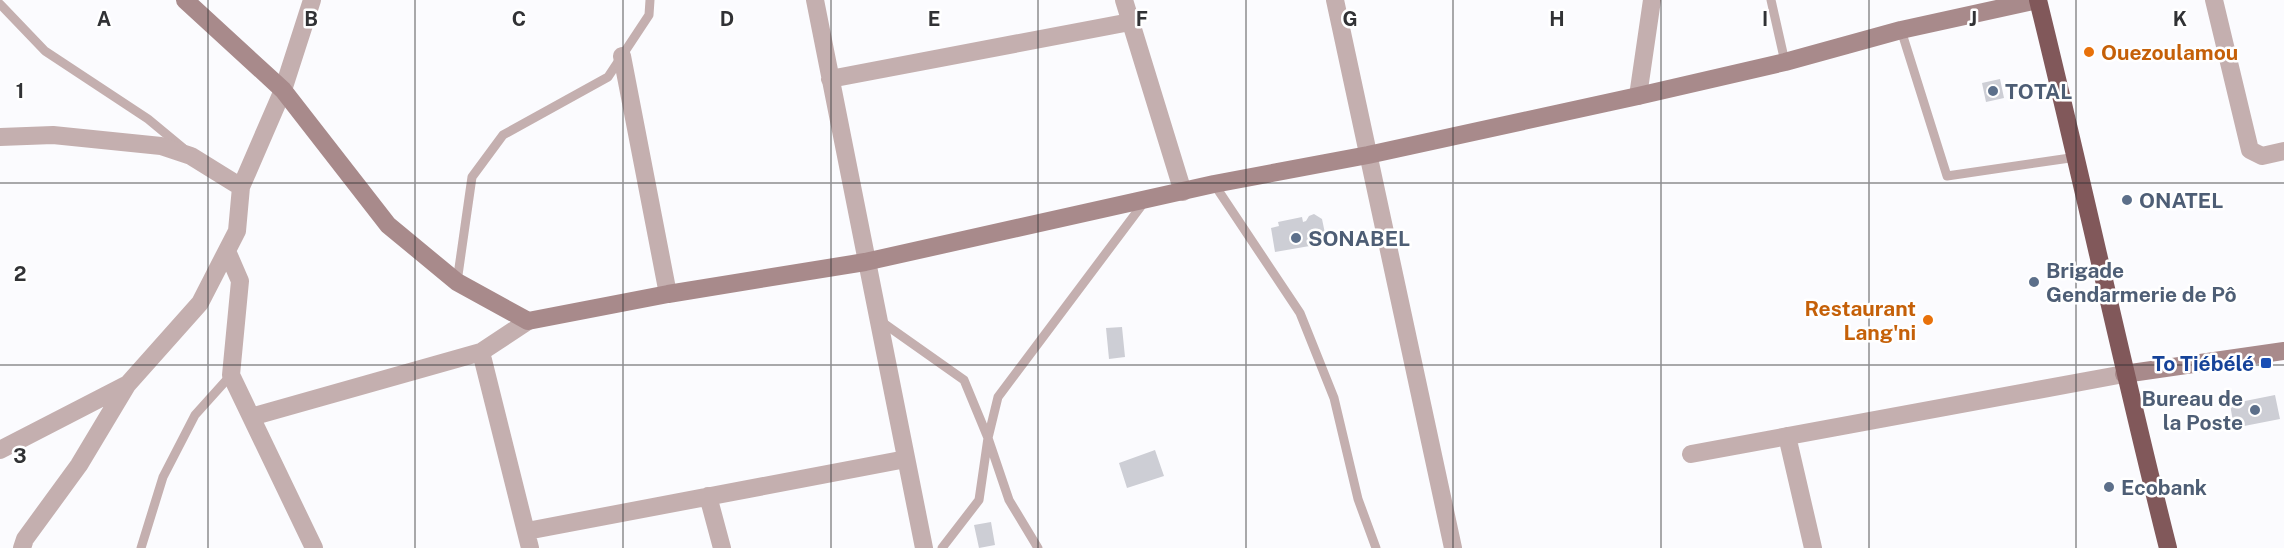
<svg xmlns="http://www.w3.org/2000/svg" width="2284" height="548" font-family="'Public Sans',sans-serif">
<style>
.building{fill:#cdced5}
.lines{fill:none;stroke-linecap:round;stroke-linejoin:round}
.lane{stroke:#c4afaf;stroke-width:9}
.street{stroke:#c4afaf;stroke-width:18}
.secondary{stroke:#a88a8b;stroke-width:18}
.highway{stroke:#81585a;stroke-width:18}
.grid{fill:none;stroke:#313235;stroke-width:1.5;stroke-opacity:0.55}
.food-dot{fill:#e8710a;stroke:#fff;stroke-width:2}
.service-dot{fill:#5c6f8a;stroke:#fff;stroke-width:2}
.transit-dot{fill:#1a4fb4;stroke:#fff;stroke-width:2}
.labels{text-anchor:middle;dominant-baseline:central;stroke-width:5;stroke-linejoin:round;paint-order:stroke}
.food-label{font-size:21px;font-weight:bold;fill:#c56008;stroke:#fff;text-anchor:start}
.service-label{font-size:21px;font-weight:bold;fill:#4e5e75;stroke:#fff;text-anchor:start}
.transit-label{font-size:21px;font-weight:bold;fill:#164399;stroke:#fff;text-anchor:end}
.grid-label{font-size:20px;text-anchor:middle;font-weight:bold;fill:#313235;stroke:#fff;stroke-width:5;stroke-linejoin:round;paint-order:stroke}
</style>
<rect width="100%" height="100%" fill="#fbfbfe"/>
<path class="building" d="M 2000,79 L 2004,98 L 1986,102 L 1982,83 Z
M 1314,214 L 1322,219 L 1327,243 L 1275,252 L 1271,228 L 1279,226 L 1278,222 L 1302,217 L 1303,222 L 1306,221 L 1309,216 Z
M 1122,327 L 1125,357 L 1109,359 L 1106,328 Z
M 2275,395 L 2280,419 L 2234,428 L 2230,404 Z
M 1155,450 L 1164,476 L 1127,488 L 1119,463 Z
M 991,522 L 995,545 L 979,548 L 974,525 Z"/>
<g class="lines">
<path class="lane" d="M 1771,0 L 1785,62
M 0,4 L 45,51 L 148,119 L 183,148
M 1901,30 L 1947,176 L 2077,157
M 1214,184 L 1300,313 L 1334,398 L 1358,499 L 1376,548
M 457,282 L 472,177 L 503,135 L 608,77 L 649,15 L 650,0
M 879,320 L 964,380 L 988,438 L 1009,500 L 1038,548
M 141,548 L 163,477 L 195,415 L 231,375
M 942,548 L 979,500 L 988,438 L 998,397 L 1145,201"/>
<path class="street" d="M 815,0 L 924,548
M 1124,0 L 1183,192
M 1335,0 L 1453,548
M 2214,0 L 2250,150 L 2262,156 L 2284,151
M 622,56 L 668,294
M 830,79 L 1130,22
M 1638,96 L 1652,0
M 0,137 L 53,135 L 161,146 L 191,156 L 241,187
M 227,251 L 240,281 L 231,375 L 314,548
M 481,352 L 530,548
M 251,417 L 481,352 L 528,321
M 1787,436 L 1813,548
M 0,450 L 126,385
M 1691,454 L 2124,374
M 708,496 L 722,548
M 527,531 L 906,459
M 22,548 L 25,539 L 79,465 L 127,385 L 200,303 L 237,231 L 241,187 L 283,90 L 312,0"/>
<path class="secondary" d="M 185,0 L 283,90 L 388,225 L 457,282 L 528,321 L 668,294 L 865,262 L 1214,184 L 1368,155 L 1638,96 L 1785,62 L 1901,30 L 2038,0
M 2124,374 L 2284,351"/>
<path class="highway" d="M 2038,0 C 2083,182 2122,366 2168,548"/>
</g>
<path class="grid" d="M 208,0 L 208,548M 415,0 L 415,548M 623,0 L 623,548M 831,0 L 831,548M 1038,0 L 1038,548M 1246,0 L 1246,548M 1453,0 L 1453,548M 1661,0 L 1661,548M 1869,0 L 1869,548M 2076,0 L 2076,548M 0,183 L 2284,183M 0,365 L 2284,365"/>
<g class="food-dot">
<circle cx="2089" cy="52" r="6"/>
<circle cx="1928" cy="320" r="6"/>
</g>
<g class="service-dot">
<circle cx="1993" cy="91" r="6"/>
<circle cx="2127" cy="200" r="6"/>
<circle cx="1296" cy="238" r="6"/>
<circle cx="2034" cy="282" r="6"/>
<circle cx="2255" cy="410" r="6"/>
<circle cx="2109" cy="487" r="6"/>
</g>
<rect class="transit-dot" x="2260" y="357" width="12" height="12" rx="3"/>
<g class="labels">
<g class="food-label">
<text x="2101" y="52">Ouezoulamou</text>
<text x="1916" y="308" text-anchor="end">Restaurant<tspan x="1916" dy="24">Lang'ni</tspan></text>
</g>
<g class="service-label">
<text x="2005" y="91">TOTAL</text>
<text x="2139" y="200">ONATEL</text>
<text x="1308" y="238">SONABEL</text>
<text x="2046" y="270">Brigade<tspan x="2046" dy="24">Gendarmerie de Pô</tspan></text>
<text x="2243" y="398" text-anchor="end">Bureau de<tspan x="2243" dy="24">la Poste</tspan></text>
<text x="2121" y="487">Ecobank</text>
</g>
<g class="transit-label">
<text x="2254" y="363">To Tiébélé</text>
</g>
</g>
<g class="grid-label">
<text x="104" y="26">A</text>
<text x="311" y="26">B</text>
<text x="519" y="26">C</text>
<text x="727" y="26">D</text>
<text x="934" y="26">E</text>
<text x="1142" y="26">F</text>
<text x="1350" y="26">G</text>
<text x="1557" y="26">H</text>
<text x="1765" y="26">I</text>
<text x="1973" y="26">J</text>
<text x="2180" y="26">K</text>
<text x="20" y="98">1</text>
<text x="20" y="281">2</text>
<text x="20" y="463">3</text>
</g>
</svg>
